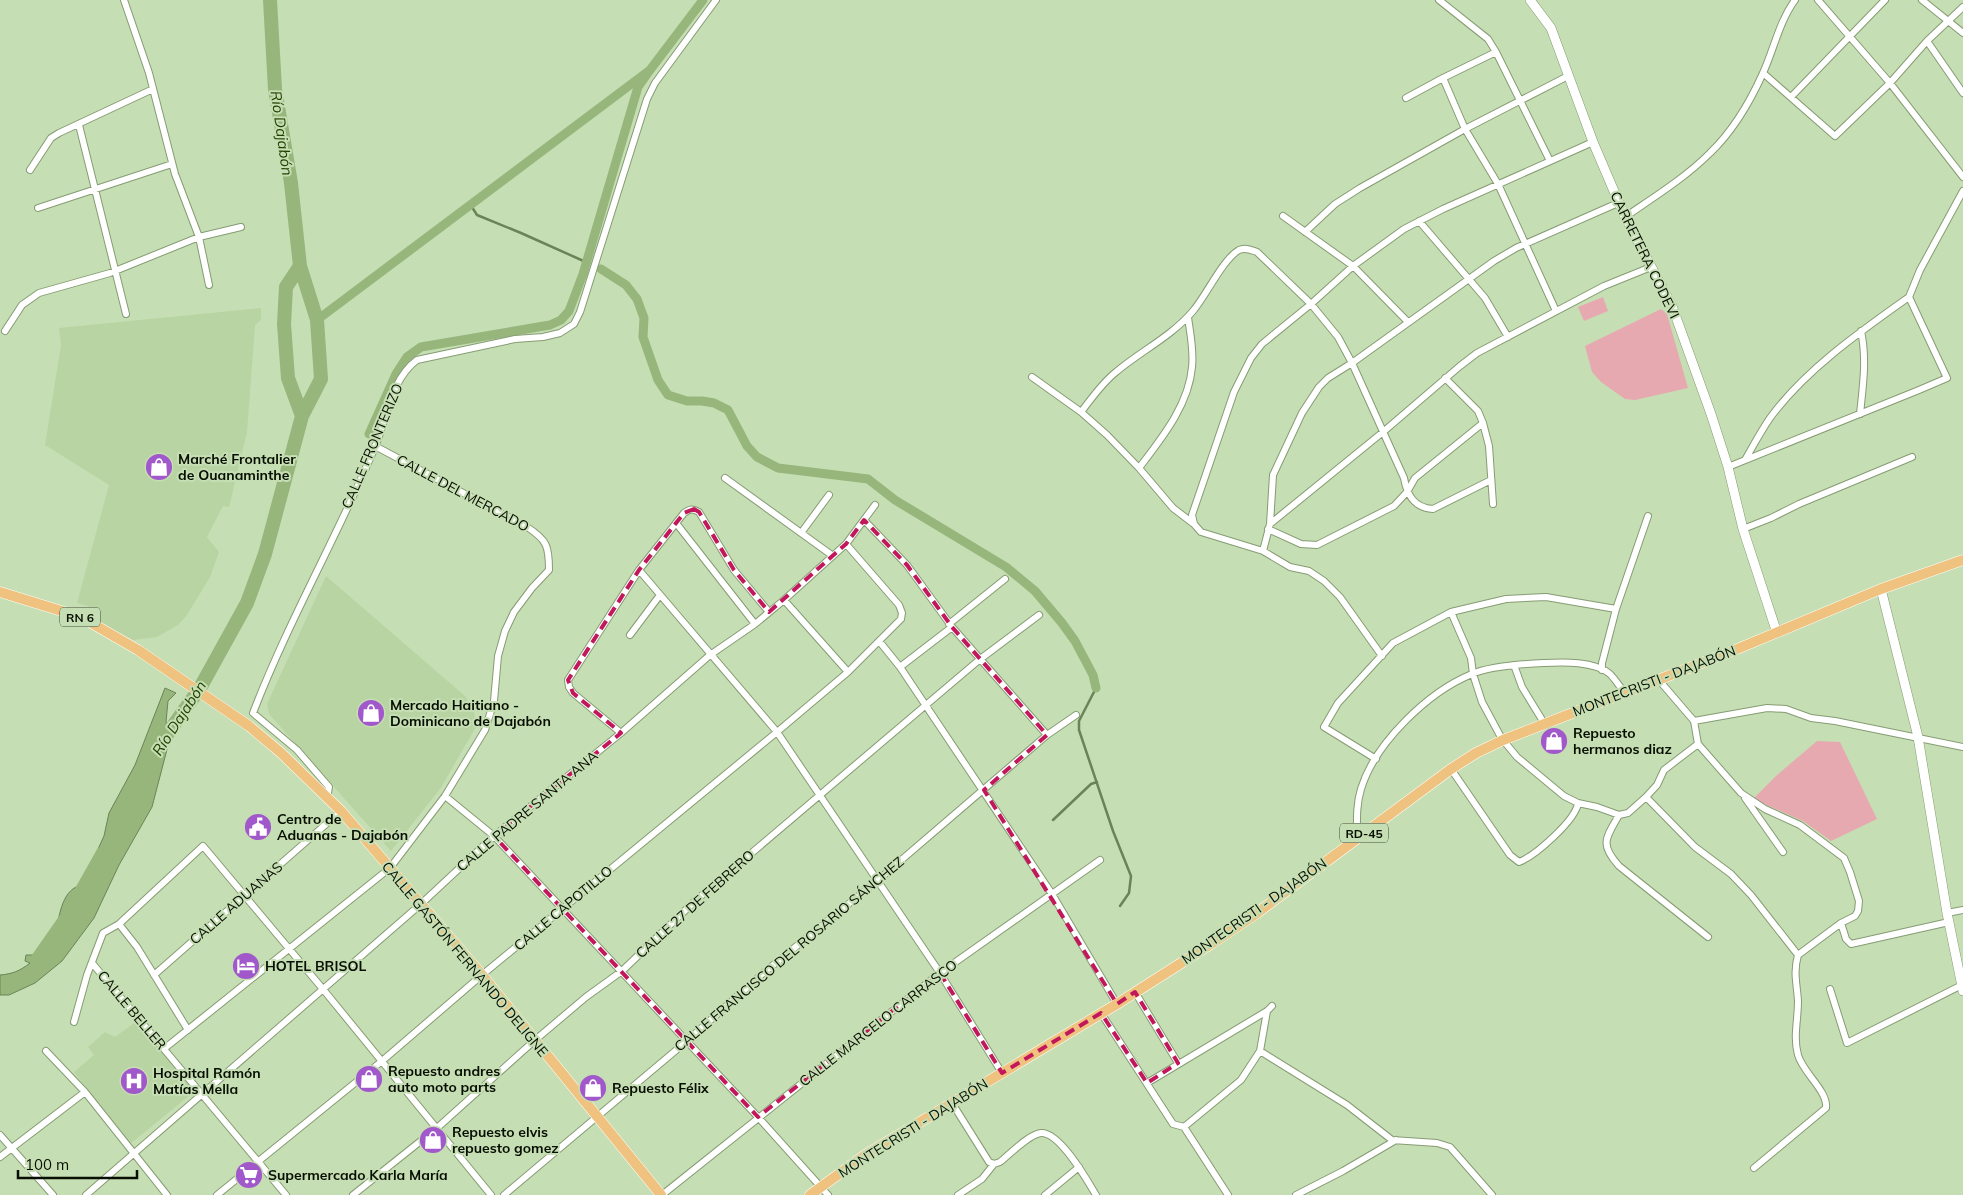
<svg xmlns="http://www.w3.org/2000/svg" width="1963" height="1195" font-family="Mulish,sans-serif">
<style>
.built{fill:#b9d4a3}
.green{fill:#e7a9b0}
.water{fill:#96b67b;stroke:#6b8457}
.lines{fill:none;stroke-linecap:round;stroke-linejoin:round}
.stream{stroke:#6b8457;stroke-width:2.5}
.canal{stroke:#96b67b;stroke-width:9}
.river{stroke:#96b67b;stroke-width:14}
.street-casing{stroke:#869c74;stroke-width:8}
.secondary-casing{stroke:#869c74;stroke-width:10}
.primary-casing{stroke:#fff;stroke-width:11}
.street{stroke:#fff;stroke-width:6}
.secondary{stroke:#fff;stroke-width:9}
.primary{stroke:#efc27f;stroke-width:10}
.marked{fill:none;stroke:#c2185b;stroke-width:4;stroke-dasharray:10 6;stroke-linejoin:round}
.labels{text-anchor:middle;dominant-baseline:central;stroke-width:4;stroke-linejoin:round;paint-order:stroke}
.shield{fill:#c6deb3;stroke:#404c37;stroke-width:1}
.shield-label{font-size:12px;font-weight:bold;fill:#070e02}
.street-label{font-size:14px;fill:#070e02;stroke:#c6deb3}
.poi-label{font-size:14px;font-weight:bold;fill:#070e02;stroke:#c6deb3;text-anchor:start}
.water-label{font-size:15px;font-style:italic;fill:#244000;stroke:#c6deb3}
</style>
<rect width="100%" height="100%" fill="#c6deb3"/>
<path class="built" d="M 261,308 L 261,320 L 255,325 L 247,432 L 229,507 L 223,506 L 207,537 L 219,552 L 210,577 L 187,615 L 178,625 L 157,637 L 133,640 L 87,616 L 88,606 L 77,603 L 109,485 L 45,445 L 61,345 L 59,328 Z
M 326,576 L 465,696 L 474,712 L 476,727 L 440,789 L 391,851 L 269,714 L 267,704 Z
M 137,1021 L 195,1091 L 130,1144 L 74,1072 L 94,1055 L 88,1047 L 105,1032 L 115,1037 Z"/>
<path class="green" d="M 1603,297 L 1608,311 L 1584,321 L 1578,307 Z
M 1661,309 L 1667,314 L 1688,388 L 1635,400 L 1625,399 L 1601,382 L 1592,372 L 1585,346 Z
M 1817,741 L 1840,742 L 1877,819 L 1831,841 L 1803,821 L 1753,799 L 1777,775 Z"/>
<path class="water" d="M 165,688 L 176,693 L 168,701 L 166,722 L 170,738 L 152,807 L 119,865 L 94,918 L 62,961 L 35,983 L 9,995 L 0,995 L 0,975 C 12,974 20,971 30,963 L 25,961 L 26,955 L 36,955 L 55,939 C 58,923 60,895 76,887 C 79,885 85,885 88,884 L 94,871 L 93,860 L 104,836 L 109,813 L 135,765 Z"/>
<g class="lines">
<path class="stream" d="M 470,204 L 477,215 L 521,233 L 588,263
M 1096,688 L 1079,721 L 1079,730 L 1113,831 L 1131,876 L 1129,893 L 1120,906
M 1053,820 L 1091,784 L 1097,782"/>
<path class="canal" d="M 601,269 L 626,285 L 637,299 L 644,318 L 643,337 L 658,380 L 668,395 L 687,401 L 702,401 L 714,403 L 728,410 L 747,446 L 757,457 L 778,468 L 868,479 L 895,500 L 1006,567 L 1035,591 L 1062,623 L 1075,641 L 1093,675 L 1096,688
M 317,320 L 650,70 L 703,0
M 369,434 L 396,374 L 407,357 L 421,347 L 550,325 L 561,320 L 569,311 L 583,274 L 638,87 L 650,70"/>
<path class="river" d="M 300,266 L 286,287 L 284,324 L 288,378 L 302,416
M 158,747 L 200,688 L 247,603 L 265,554 L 302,416 L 321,379 L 317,320 L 300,266 L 291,183 L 275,89 L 270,0
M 37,960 L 67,917 L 103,853"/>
<defs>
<path id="street" d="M 124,0 L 149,73 L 175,174 L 199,237 L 241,227
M 1439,0 L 1488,39 L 1496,52 L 1550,161
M 1818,0 L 1890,83 L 1963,177
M 1922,0 L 1963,33
M 1927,41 L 1963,93
M 1763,73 L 1835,136 L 1890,83 L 1927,41 L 1963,7
M 1443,78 L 1465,129 L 1498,184 L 1556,311
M 1791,97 L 1885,0
M 1406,98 L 1443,78 L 1496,52
M 79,125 L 126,314
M 30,170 L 51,138 L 59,133 L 153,89
M 38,208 L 172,164
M 1283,216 L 1353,266 L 1408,322
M 1625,217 C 1654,197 1685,178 1710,153 C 1733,131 1750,102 1763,73 C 1774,49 1779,22 1795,0
M 1419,221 L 1485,298 L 1508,337
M 1305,232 L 1335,204 L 1360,188 L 1465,129 L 1568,76
M 1909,297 L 1920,270 L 1963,191
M 5,331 L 22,305 L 39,293 L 110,273 L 199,237 L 209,285
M 1032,377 L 1081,412 L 1107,435 L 1139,468 L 1173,508 L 1194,524
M 1445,378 L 1478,411 L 1483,423 L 1489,446 L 1493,504
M 1081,412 C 1092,398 1102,383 1116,372 C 1141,351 1172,336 1193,311 C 1206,296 1223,259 1239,250 C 1245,247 1251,250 1257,252 L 1311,304 L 1338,337 L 1352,363 L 1404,478 C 1407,495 1414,508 1433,509 L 1491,480
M 1860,414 C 1863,385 1867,359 1861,331
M 1728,467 L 1919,390 L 1947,378 L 1909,297 C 1861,331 1805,370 1770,418 C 1761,431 1753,446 1745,460
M 1139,468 C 1161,439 1189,405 1192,367 C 1194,350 1190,333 1188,317
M 725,478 L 833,556
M 864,520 L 907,565 L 952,627 L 1047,735
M 676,523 L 755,624
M 1270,524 L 1273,475 L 1302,413 L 1319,387 L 1328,378 L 1352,363 L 1494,261 L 1516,248 L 1618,203
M 1268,529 L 1301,544 L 1317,545 L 1394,506 L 1407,492 L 1415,478 L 1483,423
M 1743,529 L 1771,518 L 1799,504 L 1912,457
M 801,533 L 829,495
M 1263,551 L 1270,524 L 1383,432 L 1460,366 L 1477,353 L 1604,286 L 1651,267
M 639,570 L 777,732 L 940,973 L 1002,1073
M 784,600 L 848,672
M 1451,612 L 1471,658 L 1473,674 L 1482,702 L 1503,741
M 949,624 L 1005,579
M 630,635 L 660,595
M 879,641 L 900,667 L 1052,894 L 1117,1004
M 1382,656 L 1340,597 L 1324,581 L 1309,571 L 1290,567 L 1263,551 L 1201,532 L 1194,524 L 1192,515 L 1234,392 L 1251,358 L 1262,344 L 1311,304 L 1353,266 L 1404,229 L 1443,209 L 1593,142
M 1514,665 L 1522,687 L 1544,723
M 900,667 L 952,627
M 1602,670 L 1602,663 L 1616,609 L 1648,516
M 1658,679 L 1694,721
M 621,733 L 573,693 L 569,687 L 568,680 L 639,570 L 684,513 C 690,509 692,508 699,512 L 734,570 L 769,612
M 1503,740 L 1517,757 L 1564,796 L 1578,803 L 1597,807 L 1619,815 L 1628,813 L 1646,797 L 1657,785 L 1664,770 L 1698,744 L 1694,721 L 1767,708 L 1786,709 L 1811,718 L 1835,721 L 1963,747
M 1698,744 L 1741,793 L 1765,809 L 1800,825 L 1844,858 L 1850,872 L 1859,901 L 1858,911 L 1855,916 L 1841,923 L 1798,955 C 1793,973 1797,984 1798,1001 C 1798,1020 1793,1037 1798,1055 C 1803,1073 1828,1091 1826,1108 L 1754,1168
M 1376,759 L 1324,727 L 1338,703 L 1393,643 L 1451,612 L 1506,599 L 1546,597 L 1616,609
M 1451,769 L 1510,855 L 1519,862 C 1535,856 1576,820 1578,803
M 445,796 L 494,836 L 758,1117 L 828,1195
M 1646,797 L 1695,847 L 1731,874 L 1751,895 L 1798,955
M 327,798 L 329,787 L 297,750 L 253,713 C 288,622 337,537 375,447 C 387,418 391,379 417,360 L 515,339 L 543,337 L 560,333 L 574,324 L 580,312 L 647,99 L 655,83 L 716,0
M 1745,798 L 1783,852
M 1619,815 C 1606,838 1599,844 1619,866 L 1708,937
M 1357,838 C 1357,821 1356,805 1361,789 C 1375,743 1428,692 1472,674 C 1491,666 1523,664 1544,663 C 1564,662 1594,661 1610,674 C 1615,679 1620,687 1624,692
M 1947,913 L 1963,910
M 1841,923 L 1846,939 L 1851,944 L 1949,922
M 119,924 L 137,947 L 188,1030
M 92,963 L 286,1195
M 154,975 L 341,811
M 1830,989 L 1847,1043 L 1962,985
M 1135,992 L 1178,1063
M 1101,1013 L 1173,1124 L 1184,1127 L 1228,1195
M 74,1022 L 87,975 L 103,933 L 119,924 L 203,846 L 322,988 L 491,1195
M 165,1048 L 390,868 L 445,796 L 485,730 L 494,701 L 498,656 L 505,631 L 514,612 L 532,588 L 549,570 C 549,546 547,540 527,527 L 375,446
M 46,1051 L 85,1092 L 167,1195
M 1260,1051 L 1347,1105 L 1392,1140 L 1437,1143 L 1450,1147 L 1492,1195
M 1147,1083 L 1267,1011 L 1272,1006
M 952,1103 L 989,1162 L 994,1164 L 1000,1162 C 1009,1155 1029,1134 1041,1133 C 1060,1132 1087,1180 1096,1195
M 1184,1127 L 1241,1080 L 1260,1051 L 1267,1011
M 0,1135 L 53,1195
M 0,1157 L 85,1092
M 86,1195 L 421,904 L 494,836 L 621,733 L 710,655 L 755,624 L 784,600 L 846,544 L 875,505
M 217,1195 L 382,1061 L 482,975 L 777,732 L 848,672 L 901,619 L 902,613 L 899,605 L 846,544
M 353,1195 L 437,1128 L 534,1041 L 586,997 L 622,971 L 695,901 L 979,660 L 1039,615
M 504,1195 L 687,1041 L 761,975 L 878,880 L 1047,735 L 1076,715
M 662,1195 L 940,973 L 1100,860
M 958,1195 L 982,1179 L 994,1164
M 1045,1195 L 1079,1167
M 1296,1195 L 1343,1171 L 1396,1140"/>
<path id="secondary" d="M 1530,0 L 1551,28 L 1593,142 L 1625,217 L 1672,306 L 1711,414 L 1728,467 L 1743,529 L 1777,633
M 1881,589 L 1918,737 L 1947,913 L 1963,991"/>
<path id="primary" d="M 0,592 L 81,617 L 138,650 L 249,726 L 280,752 L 341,811 L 421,904 L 482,975 L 661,1195
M 810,1195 L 865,1155 L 1117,1004 L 1211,944 L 1257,913 L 1451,769 L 1476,753 L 1503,740 L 1730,652 L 1881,589 L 1963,560"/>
</defs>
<use href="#street" class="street-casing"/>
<use href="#secondary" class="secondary-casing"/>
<use href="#primary" class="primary-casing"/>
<use href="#street" class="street"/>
<use href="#secondary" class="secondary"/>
<use href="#primary" class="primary"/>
</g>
<path class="marked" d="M 694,509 L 699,512 L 734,570 L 769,612 L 846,544 L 864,520 L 907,565 L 952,627 L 1047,735 L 984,790 L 1117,1004 L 1135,992 L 1178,1063 L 1147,1083 L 1101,1013 L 1002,1073 L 940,973 L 758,1117 L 494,836 L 621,733 L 573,693 L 568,680 L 639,570 L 684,513 Z"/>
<defs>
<symbol id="shop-disc" viewBox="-11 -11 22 22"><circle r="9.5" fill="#a158cb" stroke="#c6deb3"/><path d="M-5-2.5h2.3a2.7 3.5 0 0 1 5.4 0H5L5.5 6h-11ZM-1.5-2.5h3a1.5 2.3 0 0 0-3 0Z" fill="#fff"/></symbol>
<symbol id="civic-disc" viewBox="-11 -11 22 22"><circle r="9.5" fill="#a158cb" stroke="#c6deb3"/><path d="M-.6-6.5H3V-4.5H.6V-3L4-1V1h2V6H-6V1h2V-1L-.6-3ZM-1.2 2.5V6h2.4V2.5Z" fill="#fff"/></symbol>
<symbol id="hotel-disc" viewBox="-11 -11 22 22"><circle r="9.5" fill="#a158cb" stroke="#c6deb3"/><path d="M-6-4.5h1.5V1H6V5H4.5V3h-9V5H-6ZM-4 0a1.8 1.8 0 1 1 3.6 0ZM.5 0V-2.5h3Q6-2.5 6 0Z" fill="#fff"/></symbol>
<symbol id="hospital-disc" viewBox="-11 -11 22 22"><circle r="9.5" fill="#a158cb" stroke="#c6deb3"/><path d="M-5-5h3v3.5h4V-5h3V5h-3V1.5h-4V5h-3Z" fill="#fff"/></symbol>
<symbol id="supermarket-disc" viewBox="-11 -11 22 22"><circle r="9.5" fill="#a158cb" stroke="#c6deb3"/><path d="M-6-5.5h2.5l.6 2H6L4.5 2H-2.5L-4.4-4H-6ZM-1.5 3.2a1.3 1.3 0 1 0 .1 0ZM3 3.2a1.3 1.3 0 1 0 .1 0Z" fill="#fff"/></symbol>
</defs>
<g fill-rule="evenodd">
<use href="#shop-disc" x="143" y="451" width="32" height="32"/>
<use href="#shop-disc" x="355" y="697" width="32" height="32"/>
<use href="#shop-disc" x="1538" y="725" width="32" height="32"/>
<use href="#civic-disc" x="242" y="811" width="32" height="32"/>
<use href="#hotel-disc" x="230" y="950" width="32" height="32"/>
<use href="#shop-disc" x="353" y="1063" width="32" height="32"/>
<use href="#hospital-disc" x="118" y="1065" width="32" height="32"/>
<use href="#shop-disc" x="577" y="1072" width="32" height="32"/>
<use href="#shop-disc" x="417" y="1124" width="32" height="32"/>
<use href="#supermarket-disc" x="233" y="1159" width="32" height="32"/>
</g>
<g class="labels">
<g class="shield">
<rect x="60" y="607.5" width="40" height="19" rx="4"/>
<rect x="1340" y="823.5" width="48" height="19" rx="4"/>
</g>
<g class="shield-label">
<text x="80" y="617">RN 6</text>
<text x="1364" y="833">RD-45</text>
</g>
<g class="street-label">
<text transform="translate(1645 255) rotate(64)">CARRETERA CODEVI</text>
<text transform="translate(372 446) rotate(-67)">CALLE FRONTERIZO</text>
<text transform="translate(463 493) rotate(28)">CALLE DEL MERCADO</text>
<text transform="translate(1654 681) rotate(-21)">MONTECRISTI - DAJABÓN</text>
<text transform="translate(527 811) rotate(-40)">CALLE PADRE SANTA ANA</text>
<text transform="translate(236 903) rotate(-41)">CALLE ADUANAS</text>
<text transform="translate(695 904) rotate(-42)">CALLE 27 DE FEBRERO</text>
<text transform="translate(563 908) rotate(-40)">CALLE CAPOTILLO</text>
<text transform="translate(1254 911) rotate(-35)">MONTECRISTI - DAJABÓN</text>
<text transform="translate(789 954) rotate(-40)">CALLE FRANCISCO DEL ROSARIO SÁNCHEZ</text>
<text transform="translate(465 959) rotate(50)">CALLE GASTÓN FERNANDO DELIGNE</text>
<text transform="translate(132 1010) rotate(50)">CALLE BELLER</text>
<text transform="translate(878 1023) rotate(-38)">CALLE MARCELO CARRASCO</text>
<text transform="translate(913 1128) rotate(-32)">MONTECRISTI - DAJABÓN</text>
</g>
<g class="poi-label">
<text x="178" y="459">Marché Frontalier<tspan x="178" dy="16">de Ouanaminthe</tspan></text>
<text x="390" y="705">Mercado Haitiano -<tspan x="390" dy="16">Dominicano de Dajabón</tspan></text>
<text x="1573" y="733">Repuesto<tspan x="1573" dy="16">hermanos diaz</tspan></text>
<text x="277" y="819">Centro de<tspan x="277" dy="16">Aduanas - Dajabón</tspan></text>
<text x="265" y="966">HOTEL BRISOL</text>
<text x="388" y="1071">Repuesto andres<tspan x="388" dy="16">auto moto parts</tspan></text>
<text x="153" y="1073">Hospital Ramón<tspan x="153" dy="16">Matías Mella</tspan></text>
<text x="612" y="1088">Repuesto Félix</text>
<text x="452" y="1132">Repuesto elvis<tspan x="452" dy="16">repuesto gomez</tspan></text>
<text x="268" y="1175">Supermercado Karla María</text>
</g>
<g class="water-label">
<text transform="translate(282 133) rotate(82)">Río Dajabón</text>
<text transform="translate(179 718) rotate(-57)">Río Dajabón</text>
</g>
</g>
<path d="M18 1170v8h119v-8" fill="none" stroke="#070e02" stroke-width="2.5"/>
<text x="25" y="1170" font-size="15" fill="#070e02" stroke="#c6deb3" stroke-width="4" paint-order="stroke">100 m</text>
</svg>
